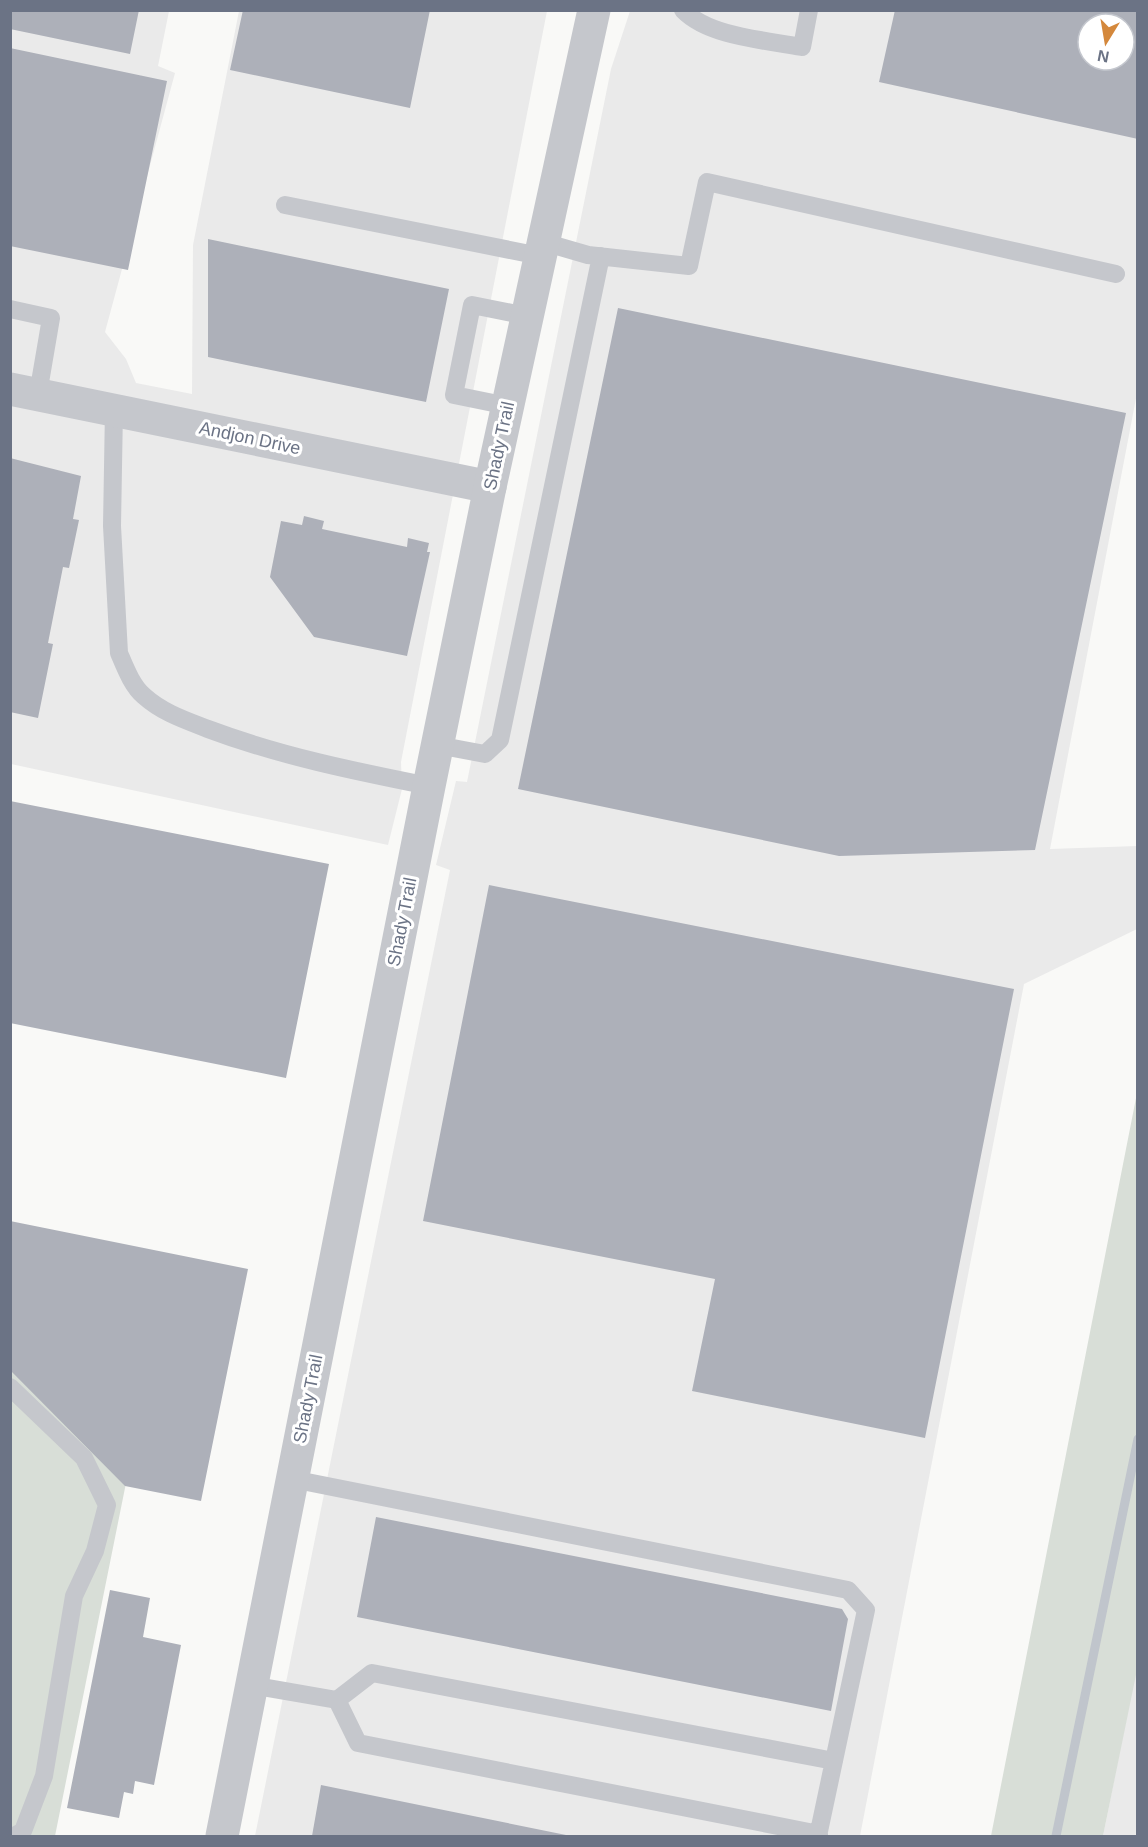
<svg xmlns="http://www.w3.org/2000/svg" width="1148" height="1847" font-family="Helvetica,sans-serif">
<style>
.built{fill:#eaeaea;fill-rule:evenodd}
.green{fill:#d8ded7}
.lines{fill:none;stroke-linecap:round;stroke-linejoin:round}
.stream{stroke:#c0c5cc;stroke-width:9}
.building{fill:#adb0b9;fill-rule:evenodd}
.service{stroke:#c5c7cc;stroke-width:18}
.minor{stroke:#c5c7cc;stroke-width:33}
.tertiary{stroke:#c5c7cc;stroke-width:33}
.labels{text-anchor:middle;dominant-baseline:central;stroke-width:6;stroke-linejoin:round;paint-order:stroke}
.street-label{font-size:18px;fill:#6b7385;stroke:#fff}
</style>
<rect width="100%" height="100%" fill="#f9f9f7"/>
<path class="built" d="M 11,11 L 169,11 L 158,66 L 175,73 L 105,332 L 126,359 L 136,383 L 192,394 L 193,245 L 239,11 L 547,11 L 401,762 L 402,789 L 388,845 L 11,764 Z
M 630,11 L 1137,11 L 1137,393 L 1050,849 L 1137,846 L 1137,929 L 1024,984 L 860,1836 L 255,1836 L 450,870 L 436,865 L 456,781 L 467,782 L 611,69 ZM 1088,24 L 1124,24 L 1124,60 L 1088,60 Z
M 1137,1665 L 1137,1836 L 1103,1836 L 1131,1695 Z"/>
<path class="green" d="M 1137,1093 L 1138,1665 L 1103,1836 L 991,1836 Z
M 10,1366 L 126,1483 L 55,1836 L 11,1836 Z"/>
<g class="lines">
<path class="stream" d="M 1056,1836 L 1138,1439"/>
</g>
<path class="building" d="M 10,10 L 139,10 L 130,54 L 10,29 Z
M 243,10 L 430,10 L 410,108 L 230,70 Z
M 895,10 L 1138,10 L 1138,139 L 879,82 ZM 1088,24 L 1124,24 L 1124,60 L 1088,60 Z
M 10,48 L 167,81 L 128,270 L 10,246 Z
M 208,239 L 449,289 L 426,402 L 208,357 Z
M 618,308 L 1126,413 L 1035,850 L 839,856 L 518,789 Z
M 10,458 L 81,476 L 73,519 L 79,520 L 69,568 L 63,567 L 48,643 L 53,644 L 38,718 L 10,712 Z
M 304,516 L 324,521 L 322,529 L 407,547 L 408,538 L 429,543 L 427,552 L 430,552 L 407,656 L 314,637 L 270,577 L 281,521 L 302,525 Z
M 10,801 L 329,864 L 286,1078 L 10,1023 Z
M 489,885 L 1014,989 L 925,1438 L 692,1391 L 715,1279 L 423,1221 Z
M 10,1221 L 248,1269 L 201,1501 L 125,1486 L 10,1370 Z
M 376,1517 L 842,1609 L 848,1619 L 831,1711 L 357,1617 Z
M 110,1590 L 150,1598 L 143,1637 L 181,1645 L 154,1785 L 135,1781 L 133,1794 L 124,1792 L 119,1818 L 67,1808 Z
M 321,1785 L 566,1835 L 566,1836 L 312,1836 Z"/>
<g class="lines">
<path class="service" d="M 683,10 C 709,37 766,40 802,47 L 809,10
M 285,205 L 540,256
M 543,242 L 588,255 L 689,266 L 707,182 L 1116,274
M 10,309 L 51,318 L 38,394
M 508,406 L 454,395 L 472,305 L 527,316
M 114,409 L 112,526 L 119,653 C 125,667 132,686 144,696 C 163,713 185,720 208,729 C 280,756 354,771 429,786
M 437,745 L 485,754 L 500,740 L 601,256
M 10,1387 L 84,1458 L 107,1505 L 95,1551 L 74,1596 L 44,1776 L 23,1831 L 14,1836
M 292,1479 L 848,1590 L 866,1610 L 818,1836
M 251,1685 L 337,1700 L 372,1673 L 834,1761
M 337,1700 L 358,1743 L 819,1834"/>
<path class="minor" d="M 10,389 L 490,487"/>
<path class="tertiary" d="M 222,1836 L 429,786 L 490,487 L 594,10"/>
</g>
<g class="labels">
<g class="street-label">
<text transform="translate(250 438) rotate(12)">Andjon Drive</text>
<text transform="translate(499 446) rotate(-78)">Shady Trail</text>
<text transform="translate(402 922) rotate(-79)">Shady Trail</text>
<text transform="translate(308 1399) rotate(-79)">Shady Trail</text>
</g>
</g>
<rect width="1148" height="1847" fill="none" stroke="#6b7385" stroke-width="24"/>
<g transform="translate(1106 42) rotate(191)"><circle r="28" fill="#ffffff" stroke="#c4c7ce" stroke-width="1.5"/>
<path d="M0-4.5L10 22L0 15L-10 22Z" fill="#d4883c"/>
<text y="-9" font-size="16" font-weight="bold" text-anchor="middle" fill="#6b7385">N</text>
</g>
</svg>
